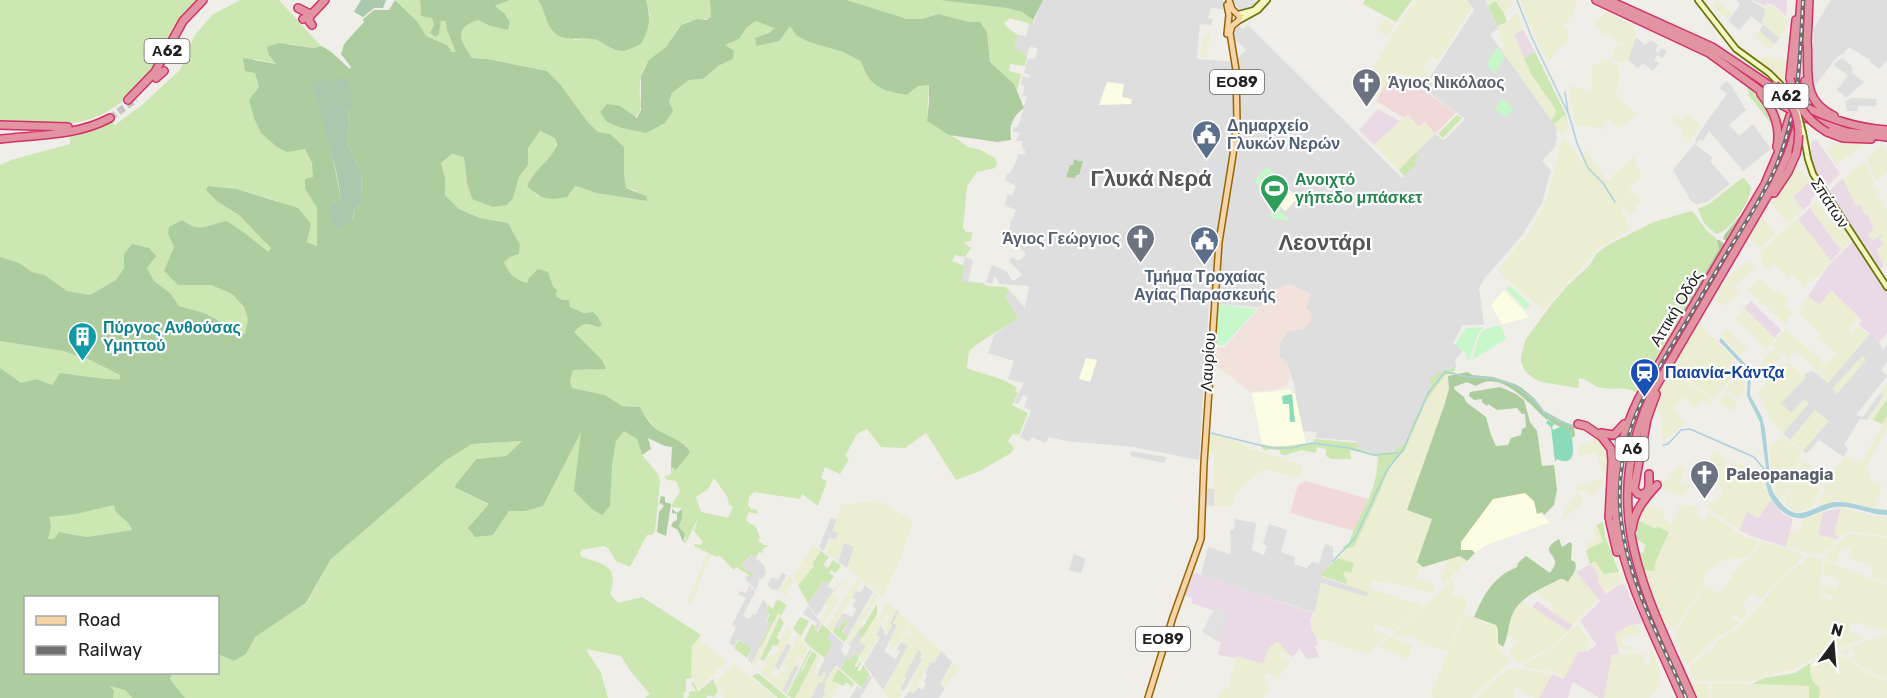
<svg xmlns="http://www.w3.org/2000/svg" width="1887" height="698" font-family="Rubik,sans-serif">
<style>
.residential{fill:#dfdede}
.commercial{fill:#f0d9d8}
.industrial{fill:#e9dae6}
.education{fill:#fdfde4}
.military{fill:#f1e2dc}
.farmland{fill:#eceed4}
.grass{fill:#cce7b1;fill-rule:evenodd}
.forest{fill:#adcd9f;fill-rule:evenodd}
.cemetery{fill:#aac8ae}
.park{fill:#c8f7cc}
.pitch{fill:#8bdbbb}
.parking{fill:#e1e1e1}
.plaza{fill:#dcdce6}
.water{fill:#abd1db}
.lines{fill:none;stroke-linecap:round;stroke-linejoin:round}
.stream{stroke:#abd1db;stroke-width:1.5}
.highway-tunnel{stroke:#c7c5c0;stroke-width:7;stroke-dasharray:7 3.5;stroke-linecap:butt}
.secondary-casing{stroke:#69740b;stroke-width:8}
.primary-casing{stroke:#956508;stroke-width:8}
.highway-casing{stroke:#d23169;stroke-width:10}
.secondary{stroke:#f4f7c0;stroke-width:4.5}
.primary{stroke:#f7d4a6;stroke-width:5}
.highway{stroke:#e394a3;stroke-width:7}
.rail-casing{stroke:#6f6f6f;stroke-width:4}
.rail{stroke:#fff;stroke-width:1.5;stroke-dasharray:4.5;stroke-linecap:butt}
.secondary-bridge-casing{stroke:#69740b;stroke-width:8;stroke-linecap:butt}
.highway-bridge-casing{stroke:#d23169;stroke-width:10;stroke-linecap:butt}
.secondary-bridge{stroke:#f4f7c0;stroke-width:4.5}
.highway-bridge{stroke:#e394a3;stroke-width:7}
.labels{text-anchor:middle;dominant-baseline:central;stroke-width:4.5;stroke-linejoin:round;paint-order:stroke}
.shield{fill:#fff;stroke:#646464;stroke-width:1.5}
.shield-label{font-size:15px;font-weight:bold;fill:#212121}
.worship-label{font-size:16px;font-weight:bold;fill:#5b616d;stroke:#fff;text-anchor:start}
.service-label{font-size:16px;font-weight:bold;fill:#4e5e75;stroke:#fff;text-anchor:start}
.leisure-label{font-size:16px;font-weight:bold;fill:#27864d;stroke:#fff;text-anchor:start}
.street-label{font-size:16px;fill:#212121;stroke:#fff}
.culture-label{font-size:16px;font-weight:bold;fill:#0d838f;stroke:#fff;text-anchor:start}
.transit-label{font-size:16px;font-weight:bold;fill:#164399;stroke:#fff;text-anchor:start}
.district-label{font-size:22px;font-weight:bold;fill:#545454;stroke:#fff}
</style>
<rect width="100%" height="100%" fill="#f0eee8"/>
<path class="residential" d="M 1043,0 L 1223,0 L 1223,9 L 1211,8 L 1208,18 L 1213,19 L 1211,25 L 1200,24 L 1197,59 L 1236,62 L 1236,59 L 1246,50 L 1233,37 L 1231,30 L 1237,24 L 1243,29 L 1248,25 L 1402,178 L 1417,164 L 1414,161 L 1418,157 L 1415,153 L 1435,134 L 1444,140 L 1465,119 L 1423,88 L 1474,10 L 1467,0 L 1485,0 L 1498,29 L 1490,34 L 1558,129 L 1556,132 L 1557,137 L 1555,147 L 1542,161 L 1551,170 L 1542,203 L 1523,234 L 1485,278 L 1479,288 L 1484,325 L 1463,325 L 1453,343 L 1463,351 L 1455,360 L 1456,367 L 1442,371 L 1429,379 L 1432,385 L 1426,395 L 1403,446 L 1397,447 L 1395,451 L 1374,454 L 1356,447 L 1356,441 L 1316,438 L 1317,432 L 1302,431 L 1294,385 L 1287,362 L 1280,357 L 1279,344 L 1288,331 L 1303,329 L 1267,301 L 1263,306 L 1255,307 L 1209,303 L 1199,460 L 1134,447 L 1067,441 L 1049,437 L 1045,443 L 1032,437 L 1029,442 L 1020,437 L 1031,411 L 1024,407 L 1028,398 L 1023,395 L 1018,404 L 1014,403 L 1024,383 L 1008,379 L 1014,361 L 988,353 L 994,335 L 1018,319 L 1005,296 L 1010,291 L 1025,308 L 1029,286 L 999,284 L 995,276 L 992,284 L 986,282 L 992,265 L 1006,271 L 1013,281 L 1022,275 L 1009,261 L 1012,257 L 1019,261 L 1026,254 L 1019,247 L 1007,244 L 1011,219 L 1014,219 L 1013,217 L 1016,210 L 1004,205 L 1008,194 L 1012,195 L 1016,186 L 1005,180 L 1007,174 L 1010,174 L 1017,159 L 1018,154 L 1025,154 L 1025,151 L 1022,147 L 1022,141 L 1016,141 L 1019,133 L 1013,132 L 1013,127 L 1018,127 L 1027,96 L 1022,97 L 1025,87 L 1021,84 L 1023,76 L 1030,78 L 1030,75 L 1024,73 L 1028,58 L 1035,59 L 1038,49 L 1030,46 L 1027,56 L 1022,54 L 1022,52 L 1014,49 L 1018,35 L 1026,36 L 1029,24 L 1033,25 L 1040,4 Z
M 1737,0 L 1750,0 L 1764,8 L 1765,14 L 1762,23 L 1780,38 L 1774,44 L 1759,31 L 1763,25 L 1751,16 L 1739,30 L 1728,21 L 1740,5 Z
M 1831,0 L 1887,0 L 1887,60 L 1879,69 L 1870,62 L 1870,60 L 1849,47 L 1843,54 L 1836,58 L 1813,89 L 1809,67 L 1812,65 L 1814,28 Z
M 1636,37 L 1645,45 L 1650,40 L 1655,43 L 1658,45 L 1655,51 L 1658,53 L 1662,48 L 1667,52 L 1662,58 L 1657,55 L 1654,60 L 1659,63 L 1653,71 L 1643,63 L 1638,68 L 1628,60 Z
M 1842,58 L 1852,66 L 1852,73 L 1864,82 L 1846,98 L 1837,90 L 1848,75 L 1833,65 Z
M 1726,81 L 1731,85 L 1746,110 L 1729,125 L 1739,136 L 1753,124 L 1771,149 L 1743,171 L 1709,131 L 1703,141 L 1700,139 L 1696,145 L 1711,156 L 1712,158 L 1710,161 L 1730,184 L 1707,202 L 1696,204 L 1691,201 L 1673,170 L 1696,142 L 1695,140 L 1705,124 L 1727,94 L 1719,88 Z
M 1851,98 L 1877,99 L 1876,106 L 1858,106 L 1858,111 L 1847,111 L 1845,102 Z
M 965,257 L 973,260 L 968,283 L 963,282 L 960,280 L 965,266 L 963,264 Z
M 1870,334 L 1878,340 L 1883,350 L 1887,345 L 1887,362 L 1881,370 L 1887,376 L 1856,415 L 1863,417 L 1880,393 L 1884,395 L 1867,420 L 1860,419 L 1844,445 L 1848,449 L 1844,457 L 1819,440 L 1807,453 L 1805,453 L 1803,451 L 1828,421 L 1815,411 L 1790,440 L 1783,433 L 1809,403 L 1791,413 L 1781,403 L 1805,378 L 1805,374 L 1811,371 L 1816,373 L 1828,383 Z
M 1131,451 L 1166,457 L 1164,463 L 1130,456 Z
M 1205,488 L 1214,489 L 1214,506 L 1205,505 Z
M 831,518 L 837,519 L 833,531 L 838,533 L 836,540 L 829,538 L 824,551 L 819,547 Z
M 1235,519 L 1256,523 L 1252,550 L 1264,555 L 1267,546 L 1263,544 L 1269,524 L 1287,530 L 1281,552 L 1295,557 L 1294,564 L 1307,568 L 1312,562 L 1319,564 L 1325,544 L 1333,547 L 1333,562 L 1321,574 L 1322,577 L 1368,592 L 1367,597 L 1321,583 L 1315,613 L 1201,575 L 1208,547 L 1230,554 L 1231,549 L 1230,530 L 1234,530 Z
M 844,543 L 855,547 L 847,568 L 838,562 Z
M 1074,554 L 1086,559 L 1081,573 L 1069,570 Z
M 752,555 L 764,565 L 766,573 L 762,579 L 760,578 L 756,590 L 745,579 L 748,575 L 752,577 L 741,565 Z
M 782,573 L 787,575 L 778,590 L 772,589 L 767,585 L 772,577 L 778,580 Z
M 824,580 L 829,584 L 828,587 L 834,590 L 817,616 L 808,604 Z
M 749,585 L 755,592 L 743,616 L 749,619 L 752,614 L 755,615 L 763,600 L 767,604 L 766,612 L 769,613 L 766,621 L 771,623 L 752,664 L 748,659 L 752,649 L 738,639 L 734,647 L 729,643 L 736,627 L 732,625 L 746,598 L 738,594 L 740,591 L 746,593 Z
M 865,585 L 873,592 L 848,636 L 843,633 L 848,622 L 844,620 L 839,629 L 834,626 L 843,613 L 852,617 L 856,609 L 852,606 L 856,600 L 852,598 L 856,591 L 860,593 Z
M 808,606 L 821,623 L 817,632 L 813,630 L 817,623 L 803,614 Z
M 897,610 L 899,611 L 893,623 L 897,625 L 884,652 L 896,659 L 900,651 L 897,649 L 901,642 L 909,646 L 883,690 L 864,664 L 880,638 L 876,635 L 881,625 L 886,636 L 892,626 L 889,623 Z
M 861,626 L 863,628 L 859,635 L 862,638 L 860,642 L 866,646 L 859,657 L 855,651 L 850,660 L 847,658 L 841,669 L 836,665 L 827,684 L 826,693 L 823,698 L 811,698 L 819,681 L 826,674 L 824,673 L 821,678 L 817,675 L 832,643 L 826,638 L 831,632 L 844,644 L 841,649 L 845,657 L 851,647 L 849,645 Z
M 787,643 L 791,646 L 779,670 L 774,667 Z
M 918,650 L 922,652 L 922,659 L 904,691 L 900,688 L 906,678 L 904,676 Z
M 941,651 L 952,662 L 940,684 L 945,688 L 939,698 L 904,698 L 909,691 L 914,693 L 918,687 L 923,690 L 926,684 L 924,682 L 927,675 L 925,672 L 931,662 L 934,663 Z
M 795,664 L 799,667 L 786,694 L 782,691 Z
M 869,674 L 872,678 L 860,698 L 850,698 L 857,686 L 861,689 Z"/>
<path class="commercial" d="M 1388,80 L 1402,81 L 1419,90 L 1422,89 L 1456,113 L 1435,134 L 1425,122 L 1419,127 L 1408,115 L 1404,118 L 1376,101 Z
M 1306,481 L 1369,499 L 1354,531 L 1290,513 L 1298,485 Z"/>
<path class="industrial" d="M 1753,0 L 1787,0 L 1786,16 L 1774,5 L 1767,3 L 1765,6 Z
M 1802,0 L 1807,0 L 1801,106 L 1797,99 Z
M 1523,29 L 1535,52 L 1524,58 L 1514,35 Z
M 1378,109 L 1400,121 L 1374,145 L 1359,130 Z
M 1793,111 L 1797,124 L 1780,168 L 1646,402 L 1640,399 L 1748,217 Z
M 1816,139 L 1840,174 L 1825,188 L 1814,169 L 1811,156 L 1811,143 Z
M 1843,178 L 1856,206 L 1860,203 L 1865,214 L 1868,214 L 1874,230 L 1872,239 L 1882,234 L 1883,236 L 1883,244 L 1877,250 L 1884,266 L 1877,271 L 1844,222 L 1845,216 L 1840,208 L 1835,207 L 1827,193 Z
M 1810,181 L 1817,192 L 1810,201 L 1811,203 L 1803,210 L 1793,197 Z
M 1810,208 L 1841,250 L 1831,261 L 1798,219 Z
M 1853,241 L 1887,290 L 1887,333 L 1879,342 L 1878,340 L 1859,325 L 1862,321 L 1832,291 L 1819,305 L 1808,296 L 1828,266 Z
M 1751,301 L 1781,330 L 1775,338 L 1744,308 Z
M 1640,409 L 1642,410 L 1629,453 L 1625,489 L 1625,516 L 1629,547 L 1640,585 L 1688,698 L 1683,698 L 1629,570 L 1617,515 L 1620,458 L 1636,415 L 1638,416 Z
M 1771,500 L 1783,514 L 1793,519 L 1786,547 L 1751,536 L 1739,530 L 1747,512 L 1758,518 Z
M 1841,508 L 1835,533 L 1839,537 L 1838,539 L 1818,535 L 1823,512 Z
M 1591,564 L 1598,575 L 1598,581 L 1606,594 L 1617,586 L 1624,584 L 1643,623 L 1628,626 L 1615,634 L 1619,654 L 1612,655 L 1604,698 L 1599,698 L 1573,682 L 1571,685 L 1568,698 L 1539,698 L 1552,674 L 1563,679 L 1578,652 L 1588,651 L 1597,645 L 1580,621 L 1600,601 L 1576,572 Z
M 1192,572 L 1313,613 L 1310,622 L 1312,624 L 1311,628 L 1315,635 L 1318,644 L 1315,647 L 1319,657 L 1307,659 L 1299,648 L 1296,654 L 1292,657 L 1278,642 L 1266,655 L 1263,664 L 1237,657 L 1236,658 L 1218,655 L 1221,643 L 1202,632 L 1214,611 L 1191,603 L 1193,598 L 1183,595 Z
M 1537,601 L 1551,611 L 1573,625 L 1568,631 L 1532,607 Z"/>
<path class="education" d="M 1107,82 L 1124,84 L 1122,97 L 1132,99 L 1131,104 L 1099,105 Z
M 1286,187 L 1298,198 L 1285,211 L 1274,200 L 1278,192 Z
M 1504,290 L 1528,315 L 1527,318 L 1502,324 L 1491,305 Z
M 1086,358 L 1097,360 L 1090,382 L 1079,379 Z
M 1289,389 L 1292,393 L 1295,394 L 1306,444 L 1272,447 L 1262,444 L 1252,393 L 1280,391 Z
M 1525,493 L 1534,501 L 1537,513 L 1540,513 L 1550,522 L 1484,546 L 1475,553 L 1472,550 L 1461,550 L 1461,542 L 1493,499 Z"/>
<path class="military" d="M 1291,284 L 1311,294 L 1306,309 L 1311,311 L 1312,320 L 1303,329 L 1288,331 L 1279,344 L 1280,357 L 1287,362 L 1290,374 L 1287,386 L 1274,390 L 1251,392 L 1212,363 L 1214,346 L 1224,348 L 1255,313 L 1259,307 L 1263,306 L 1267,301 L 1270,290 Z"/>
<path class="farmland" d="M 1416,0 L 1467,0 L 1472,7 L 1439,60 L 1432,56 L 1423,70 L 1429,75 L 1426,79 L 1420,75 L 1416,81 L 1394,71 L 1378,97 L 1363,84 L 1404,16 Z
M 1485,0 L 1512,0 L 1513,3 L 1504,13 L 1495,2 L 1488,6 Z
M 1521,0 L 1576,0 L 1574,13 L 1563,26 L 1569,31 L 1567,42 L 1565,47 L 1563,45 L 1547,62 L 1528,21 Z
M 1717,1 L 1732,13 L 1727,19 L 1713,6 Z
M 1768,5 L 1775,8 L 1786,19 L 1786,29 L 1780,38 L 1763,24 L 1765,19 L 1766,8 Z
M 1605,11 L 1631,24 L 1636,32 L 1636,37 L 1628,60 L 1619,63 L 1610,59 L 1617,44 L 1623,47 L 1625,41 L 1623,40 L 1619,43 L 1607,32 L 1604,35 L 1595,25 Z
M 1517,13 L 1523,29 L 1514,35 L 1531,74 L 1556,112 L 1555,116 L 1551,120 L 1500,48 L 1504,46 L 1497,26 L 1507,22 Z
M 1384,19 L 1394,25 L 1387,36 L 1377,31 Z
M 1759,31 L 1774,44 L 1770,49 L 1754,37 Z
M 1210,34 L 1207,58 L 1200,57 L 1202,38 Z
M 1769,56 L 1787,62 L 1787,78 L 1789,89 L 1780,78 L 1759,61 L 1761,58 Z
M 1605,59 L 1619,67 L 1619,82 L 1616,95 L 1638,115 L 1619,128 L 1607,117 L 1603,130 L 1592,126 L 1576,127 L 1568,86 L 1589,91 L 1591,94 L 1592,66 Z
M 1765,97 L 1788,111 L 1781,136 Z
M 1687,114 L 1701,125 L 1690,140 L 1681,135 L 1684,130 L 1671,121 L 1674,116 L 1682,121 Z
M 1407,115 L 1419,127 L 1425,122 L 1435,134 L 1399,170 L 1374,145 Z
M 1564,115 L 1568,129 L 1562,136 L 1554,124 Z
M 1564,138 L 1573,148 L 1583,165 L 1584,148 L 1607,181 L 1634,156 L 1637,167 L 1642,175 L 1619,202 L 1630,230 L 1599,248 L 1543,310 L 1506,279 L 1498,269 L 1528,234 L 1540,213 L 1547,198 L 1560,144 Z
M 1840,141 L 1864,143 L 1837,165 L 1828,150 Z
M 1882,144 L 1887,148 L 1887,173 L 1876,180 L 1867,160 Z
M 1865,162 L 1874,182 L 1871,188 L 1874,190 L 1876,188 L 1879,194 L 1875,195 L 1877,200 L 1881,198 L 1887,212 L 1887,263 L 1884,266 L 1877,250 L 1883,244 L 1879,238 L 1882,236 L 1882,234 L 1872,240 L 1868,234 L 1874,230 L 1868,214 L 1865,215 L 1860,203 L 1856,206 L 1844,180 L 1853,169 Z
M 1797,166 L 1810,181 L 1793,197 L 1803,210 L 1787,224 L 1771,203 Z
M 1631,190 L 1642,200 L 1630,216 L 1620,203 Z
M 1817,201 L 1830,221 L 1836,217 L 1851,239 L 1841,250 L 1810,208 Z
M 1762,217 L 1776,234 L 1760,248 L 1749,237 Z
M 1796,219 L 1798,219 L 1831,261 L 1816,279 L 1813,277 L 1804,287 L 1792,274 L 1788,278 L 1774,264 L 1768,269 L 1760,260 L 1764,256 L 1760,252 Z
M 1747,261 L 1755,268 L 1734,287 L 1739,293 L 1721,307 L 1717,300 L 1721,288 L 1731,274 Z
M 1760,278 L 1775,292 L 1778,290 L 1789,301 L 1785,306 L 1793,313 L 1785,324 L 1748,290 Z
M 1831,291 L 1859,317 L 1848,331 L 1852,334 L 1858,326 L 1869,335 L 1827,383 L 1818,374 L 1836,352 L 1818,337 L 1820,334 L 1798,312 L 1808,296 L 1819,305 Z
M 1744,308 L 1775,338 L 1767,349 L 1756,341 L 1757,339 L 1735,318 Z
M 1698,325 L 1701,326 L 1735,359 L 1727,369 L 1734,376 L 1714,399 L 1680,375 L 1679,377 L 1713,400 L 1709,405 L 1701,400 L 1694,408 L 1684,397 L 1673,408 L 1685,423 L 1666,440 L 1661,441 L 1663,419 L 1654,405 L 1665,378 Z
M 1726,328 L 1747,349 L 1740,356 L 1720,335 Z
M 1785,329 L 1825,363 L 1818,372 L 1795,351 L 1788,359 L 1772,345 Z
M 1774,349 L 1782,356 L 1761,378 L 1755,370 Z
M 1862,356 L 1866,360 L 1837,394 L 1832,389 Z
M 1787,361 L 1805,376 L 1805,378 L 1781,403 L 1791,413 L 1804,399 L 1809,403 L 1783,433 L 1771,421 L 1758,391 Z
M 1743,371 L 1745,375 L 1744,392 L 1738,399 L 1725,390 Z
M 1448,374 L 1450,375 L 1448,379 L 1449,389 L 1444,406 L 1407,510 L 1432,519 L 1417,562 L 1423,567 L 1420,568 L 1416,579 L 1436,585 L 1432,593 L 1388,581 L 1386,584 L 1373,580 L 1370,588 L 1423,606 L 1393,631 L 1375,624 L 1373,629 L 1378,631 L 1379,633 L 1388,635 L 1366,654 L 1316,637 L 1311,628 L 1311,623 L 1316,608 L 1321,583 L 1367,597 L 1368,592 L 1346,585 L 1347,579 L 1343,576 L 1345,571 L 1354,563 L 1338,558 L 1348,547 L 1354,547 L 1373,508 L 1385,478 L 1411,438 L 1427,399 L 1445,375 Z
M 1887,383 L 1887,399 L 1873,420 L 1869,419 L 1884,396 L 1880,393 Z
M 1725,393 L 1737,402 L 1732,411 L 1718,401 Z
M 1815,410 L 1829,421 L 1803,451 L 1790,440 Z
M 1887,416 L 1887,430 L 1865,469 L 1871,472 L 1869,480 L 1882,485 L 1874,508 L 1836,500 L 1818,506 L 1829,476 L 1845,457 L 1861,463 Z
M 1208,434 L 1218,435 L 1248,446 L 1249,450 L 1254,449 L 1303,466 L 1301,474 L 1298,477 L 1290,476 L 1263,469 L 1241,488 L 1236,495 L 1232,507 L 1214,506 L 1214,454 L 1207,453 Z
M 1783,436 L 1802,453 L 1782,502 L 1774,490 L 1769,451 L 1769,447 Z
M 1594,438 L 1602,443 L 1607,451 L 1606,480 L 1596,452 L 1578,456 L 1580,446 L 1592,442 L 1592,439 Z
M 1712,451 L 1723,456 L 1721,458 L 1728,462 L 1726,466 L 1727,467 L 1732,461 L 1744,466 L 1764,483 L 1771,500 L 1758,518 L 1747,512 L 1739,530 L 1705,506 L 1718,500 L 1724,489 L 1710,479 L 1708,480 L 1700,476 L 1710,460 Z
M 1802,460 L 1812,467 L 1808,479 L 1811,480 L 1816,469 L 1826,476 L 1812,507 L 1797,512 L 1792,510 L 1785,504 L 1791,483 Z
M 1678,465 L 1686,469 L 1679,482 L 1691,485 L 1682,497 L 1664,490 L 1656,480 L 1669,480 Z
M 1603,478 L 1604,484 L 1591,498 L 1587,489 L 1577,492 L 1583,502 L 1564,519 L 1562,517 L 1576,493 L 1577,486 Z
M 878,500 L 912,520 L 912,526 L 897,567 L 882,596 L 847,568 L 854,547 L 844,543 L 838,561 L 826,552 L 831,538 L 836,540 L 838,533 L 833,531 L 841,505 Z
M 1645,503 L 1666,512 L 1663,519 L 1672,524 L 1679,508 L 1684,504 L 1694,507 L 1699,509 L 1696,516 L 1704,521 L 1709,513 L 1732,528 L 1739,535 L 1758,541 L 1752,554 L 1741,559 L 1737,558 L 1725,560 L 1712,567 L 1703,577 L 1705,584 L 1676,627 L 1668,628 L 1649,590 L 1643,570 L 1654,571 L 1656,561 L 1669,532 L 1657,526 L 1656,529 L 1637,520 Z
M 1841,508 L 1874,516 L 1887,516 L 1887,536 L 1851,531 L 1839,537 L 1834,534 Z
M 1823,512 L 1818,535 L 1838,539 L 1830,549 L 1820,554 L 1815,554 L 1786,547 L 1790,530 L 1799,532 L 1802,523 L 1801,520 Z
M 1597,525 L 1603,543 L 1588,549 L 1586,542 L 1596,540 L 1593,528 Z
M 1855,534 L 1887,538 L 1887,583 L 1871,576 L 1874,567 L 1848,558 L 1851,549 L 1843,547 L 1841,549 L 1836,563 L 1823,558 L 1846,535 Z
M 1761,541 L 1788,549 L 1804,556 L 1761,599 L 1752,594 L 1742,606 L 1749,612 L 1742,620 L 1734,613 L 1732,617 L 1739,623 L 1731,630 L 1717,637 L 1691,662 L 1686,665 L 1675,642 L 1677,629 L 1705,586 L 1717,592 L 1721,592 L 1742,562 L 1753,555 Z
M 813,545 L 821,551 L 813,563 L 814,565 L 798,585 L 793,576 Z
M 707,553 L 711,555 L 691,604 L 687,602 Z
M 1460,556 L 1467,561 L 1445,583 L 1440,579 L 1445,567 L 1445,561 Z
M 1809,556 L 1821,560 L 1822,571 L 1820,583 L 1822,597 L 1831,601 L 1833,597 L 1823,593 L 1822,585 L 1837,590 L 1840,581 L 1824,575 L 1824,560 L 1887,585 L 1887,629 L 1883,632 L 1859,622 L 1857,624 L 1851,622 L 1848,631 L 1866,638 L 1816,657 L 1792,670 L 1775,673 L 1751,681 L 1696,681 L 1693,679 L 1689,669 L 1690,666 L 1707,651 L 1712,651 L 1718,640 L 1733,632 L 1742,624 L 1786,576 Z
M 1595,561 L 1612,572 L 1619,572 L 1621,579 L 1620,582 L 1605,592 L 1598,581 L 1598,575 L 1591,564 Z
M 1576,572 L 1598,598 L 1573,625 L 1551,611 L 1554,605 L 1535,592 L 1560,579 L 1563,578 L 1568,582 Z
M 790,575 L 794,581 L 785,596 L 779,591 Z
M 857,579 L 861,582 L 832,631 L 827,626 Z
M 1453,579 L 1455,582 L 1452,585 L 1454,588 L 1452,594 L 1468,601 L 1447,652 L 1406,635 L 1404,639 L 1392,634 L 1431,601 Z
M 845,580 L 849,582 L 847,586 L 843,583 L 841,586 L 839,586 L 833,596 L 839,599 L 824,623 L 823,623 L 821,620 L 828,608 L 825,605 L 838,583 L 840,584 Z
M 875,593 L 878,596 L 849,645 L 845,642 Z
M 1522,601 L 1568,631 L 1554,645 L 1522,663 L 1510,657 L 1511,648 L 1519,641 L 1507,635 L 1512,614 Z
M 887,602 L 897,610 L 890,623 L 892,625 L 887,635 L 884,627 L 889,616 L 886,615 L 882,623 L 879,618 Z
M 899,611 L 910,623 L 895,648 L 891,646 L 889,642 L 897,626 L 893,623 Z
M 777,614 L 780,617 L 755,667 L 752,664 Z
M 877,614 L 881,625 L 876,635 L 879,637 L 863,662 L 859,657 L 866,646 L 859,642 Z
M 1464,614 L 1496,625 L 1498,629 L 1498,643 L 1500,645 L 1501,653 L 1508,656 L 1508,664 L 1472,698 L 1434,698 L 1430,696 Z
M 911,623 L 941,651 L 934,663 L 930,662 L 913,693 L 909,691 L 913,684 L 911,682 L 922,659 L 920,657 L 922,652 L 918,650 L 904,676 L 906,678 L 900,688 L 904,691 L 899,698 L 888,698 L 883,690 L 908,646 L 901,641 L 905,635 L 909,636 L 911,632 L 907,630 Z
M 1578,624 L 1589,641 L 1585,645 L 1589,650 L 1578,652 L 1565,677 L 1555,672 L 1524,667 L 1524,665 L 1556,645 Z
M 1638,624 L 1640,635 L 1621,637 L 1624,646 L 1635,647 L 1635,649 L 1618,649 L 1615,634 L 1628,626 Z
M 788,627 L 793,631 L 771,674 L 777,677 L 780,670 L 785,672 L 786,668 L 782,666 L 798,635 L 808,648 L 803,659 L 799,657 L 797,661 L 801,663 L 799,667 L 795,665 L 782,691 L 760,672 L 770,654 L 775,655 L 779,647 L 777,646 Z
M 1882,635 L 1887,636 L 1887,680 L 1859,665 L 1852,659 L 1855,652 L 1851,649 L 1847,655 L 1838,652 Z
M 1390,636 L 1412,646 L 1408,660 L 1378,647 Z
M 699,640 L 728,662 L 718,669 L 699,690 L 691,672 L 692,646 L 696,641 Z
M 1276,642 L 1278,642 L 1292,657 L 1282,653 L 1280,657 L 1291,661 L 1278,679 L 1267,673 L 1264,677 L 1267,679 L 1264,684 L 1270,688 L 1263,698 L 1217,698 L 1221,691 L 1230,686 L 1229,681 L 1237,656 L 1263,664 L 1268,649 Z
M 1653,652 L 1660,670 L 1659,677 L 1660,684 L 1650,698 L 1604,698 L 1612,655 L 1644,654 L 1645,664 L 1650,664 L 1649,653 Z
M 817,655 L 820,657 L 813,673 L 821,677 L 824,672 L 826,674 L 822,683 L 819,682 L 811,698 L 795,698 Z
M 1830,655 L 1846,657 L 1864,671 L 1887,682 L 1887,698 L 1819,698 L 1820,688 L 1814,683 L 1809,674 L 1810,663 Z
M 953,663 L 959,668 L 945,688 L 941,686 Z
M 734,664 L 749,676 L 776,698 L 724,698 L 716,682 Z
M 835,667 L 838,669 L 833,680 L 839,685 L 832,698 L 823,698 L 826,693 L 823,691 L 826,684 L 824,683 Z
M 1514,668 L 1552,674 L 1539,698 L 1535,698 L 1514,687 L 1513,698 L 1476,698 L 1500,675 L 1508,669 Z
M 1691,682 L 1709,684 L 1709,698 L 1697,698 Z
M 1715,683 L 1809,686 L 1809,698 L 1711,698 L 1712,685 Z"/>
<path class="grass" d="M 0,0 L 199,0 C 179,19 171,43 156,66 C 135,96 103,122 65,124 C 43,125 22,121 0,121 Z
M 240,0 L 279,0 L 321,46 L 314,48 L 292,44 L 268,47 L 269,55 L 277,64 L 254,59 C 255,69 255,78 259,87 C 270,107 320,155 313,177 C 312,181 307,186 305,189 L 317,208 L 317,246 L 307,242 L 309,234 L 278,201 L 237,189 L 209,186 L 218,202 L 239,215 L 272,248 L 268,253 L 246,234 L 218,223 C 205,231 193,228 182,220 L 168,234 L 174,247 L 179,285 L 211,285 L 232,294 L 244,307 L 249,319 L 246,334 L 204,313 L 179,306 L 170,293 L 154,281 L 147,268 L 155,256 L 124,254 L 124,268 L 116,280 L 90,295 L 67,291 L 45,275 L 32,272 L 19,263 L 0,257 L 0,165 L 11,160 L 70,144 L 70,135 L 84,132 L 111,121 L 115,125 L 142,105 L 180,70 L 194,36 L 212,15 Z
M 396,0 L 420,0 L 421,16 L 432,17 L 434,25 L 439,34 L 441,21 L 447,20 L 447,30 L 457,52 L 452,52 L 447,45 L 426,36 L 417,21 Z
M 510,0 L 538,0 L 543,6 L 548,24 L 575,40 L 590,38 L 605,42 L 612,49 L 650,16 L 646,0 L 710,0 L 711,17 C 702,22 689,18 680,26 C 675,31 672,40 667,45 C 658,57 645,60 641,77 C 635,105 653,107 622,128 L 669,102 L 672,93 L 689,80 L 703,79 L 718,66 L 733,59 L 725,45 L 739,39 L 746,27 L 756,21 L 774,27 L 769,33 L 755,38 L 756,45 L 790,25 L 812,43 L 843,52 L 862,61 L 864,71 L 907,95 L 918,86 L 929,85 L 927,121 L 957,139 L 968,147 L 981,150 L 996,159 L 997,165 L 995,168 L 977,172 L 967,186 L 963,228 L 966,232 L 972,232 L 971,241 L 964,242 L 964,243 L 971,248 L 965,257 L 955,255 L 952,261 L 965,266 L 961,281 L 983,283 L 987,286 L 1006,287 L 1010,291 L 1005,296 L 1018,319 C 1001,330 984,338 969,351 L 967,368 C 983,375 1003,377 1017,388 L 1015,391 L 1018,393 L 1012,405 L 1028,413 L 1019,435 L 1013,434 L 1008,441 L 1014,448 L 1011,453 L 980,471 L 956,480 L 926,433 L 905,448 L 881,447 L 867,429 L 857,434 L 845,456 L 849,459 L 840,474 L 825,467 L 821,478 L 827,481 L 818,506 L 802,494 L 800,499 L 754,492 L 749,497 L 748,505 L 751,509 L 757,510 L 758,514 L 749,512 L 746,519 L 748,522 L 756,527 L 760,538 L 758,541 L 762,543 L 763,545 L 769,545 L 764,548 L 762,553 L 759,552 L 756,558 L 751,555 L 741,565 L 746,570 L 753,573 L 752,577 L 736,567 L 734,570 L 719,555 L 717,557 L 694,546 L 695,544 L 701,545 L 703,542 L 694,531 L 697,522 L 697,520 L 686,543 L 683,542 L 685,539 L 679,527 L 682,518 L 682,508 L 672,507 C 672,500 677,498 680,491 L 676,481 L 668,480 L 664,477 L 671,474 L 671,467 L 673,470 L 687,446 C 662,433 655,432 640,407 L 622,406 L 605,395 L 572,388 L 570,381 L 573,370 L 593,370 L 574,332 C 582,323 586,323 598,327 L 593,312 L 584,313 L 570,307 L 556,296 L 517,280 L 508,273 L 504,262 L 510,257 L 519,254 L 520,246 L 508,223 L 480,218 L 459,209 L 445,195 L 445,178 L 441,163 L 452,154 L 464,157 L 467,183 L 513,198 L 519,177 L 528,165 L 528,148 L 540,131 L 555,138 C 561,159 535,166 527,185 L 538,196 L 574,186 L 596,193 L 647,201 L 635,190 L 626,188 L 624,173 L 624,147 L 598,132 L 587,121 L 560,84 L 547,71 L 487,59 L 472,58 C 461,40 452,29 478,20 L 490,26 L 508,30 L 510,22 L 505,14 L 495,6 ZM 714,478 L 727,496 L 729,504 L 733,507 L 728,518 L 701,512 L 696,497 L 708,489 Z
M 847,0 L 947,0 L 1007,8 L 1022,12 L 1033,20 L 1033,25 L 1010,18 L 1004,23 L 1009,29 L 1018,35 L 1014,49 L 1023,52 L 1022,54 L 1027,56 L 1025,66 L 1010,64 L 1009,71 L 1021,74 L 1017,91 L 1014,84 L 990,62 L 987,32 L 980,22 L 970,22 L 938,14 L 922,19 L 907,19 Z
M 1365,0 L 1412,0 L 1396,22 L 1363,4 Z
M 1495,1 L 1504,13 L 1507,22 L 1497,26 L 1488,6 Z
M 1535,52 L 1565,113 L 1568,129 L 1564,115 L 1554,124 L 1551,120 C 1556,115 1557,113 1554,107 L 1531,74 L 1524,58 Z
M 1745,82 L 1765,104 L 1775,126 L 1773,126 L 1750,97 Z
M 1457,115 L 1462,118 L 1443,138 L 1438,134 Z
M 1415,153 L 1419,157 L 1414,161 L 1417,164 L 1404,176 L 1399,170 Z
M 1742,178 L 1745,179 L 1751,187 C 1751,201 1730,232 1716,234 L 1704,223 L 1698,209 L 1709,204 Z
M 1691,211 L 1694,213 L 1706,230 L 1716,238 L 1719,249 L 1687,304 L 1684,310 L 1684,314 L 1637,393 C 1626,386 1615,390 1602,388 C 1593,387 1588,379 1579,378 L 1578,388 L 1541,382 L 1533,378 L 1525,371 L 1521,362 L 1521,356 L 1526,339 L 1551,305 L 1567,286 L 1589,266 L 1597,253 L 1608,245 L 1654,222 Z
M 0,341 L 63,351 L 90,360 L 120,375 L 120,379 C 113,381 72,374 60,373 L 52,385 L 36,379 L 5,388 L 0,386 Z
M 1456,367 L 1453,374 L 1455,375 L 1448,374 L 1445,375 L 1427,399 L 1404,452 C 1386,465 1382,490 1372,509 C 1366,521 1360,534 1354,547 L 1344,549 L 1343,546 L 1349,543 C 1359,511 1377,496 1378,457 L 1350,450 L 1351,459 L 1331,459 L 1326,456 L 1326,449 L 1317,447 L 1316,453 L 1301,450 L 1285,455 L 1281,454 L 1279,450 L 1269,449 L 1266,451 L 1262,448 L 1262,444 C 1282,450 1296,443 1314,443 L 1314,439 L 1357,443 L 1356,447 L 1373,454 L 1395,451 L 1397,447 L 1403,446 L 1426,395 L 1432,385 L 1429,379 L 1442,371 Z
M 1887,399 L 1887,416 L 1882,424 L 1873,420 Z
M 582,430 L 612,465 L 616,441 L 624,430 L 637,439 L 642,455 L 658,474 L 660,481 L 655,531 L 652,535 L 647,535 L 630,567 L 616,561 L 608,548 L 604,546 L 581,550 L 580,554 L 582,557 C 605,565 619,565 610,594 L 618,603 L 642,597 L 701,635 L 692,646 L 691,672 L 692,678 L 686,679 L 686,692 L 683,693 L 684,698 L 689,697 L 689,692 L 696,691 L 691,683 L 694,682 L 698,692 L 713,679 L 718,691 L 714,697 L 709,695 L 706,698 L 645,698 L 650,694 L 631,672 L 621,656 L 587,649 L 587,651 L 601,673 L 608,698 L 185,698 L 170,679 L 172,673 L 218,672 L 218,654 L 234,661 L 246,654 L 254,637 L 307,603 L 331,559 L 446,459 L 472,444 L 522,441 L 506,456 L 476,459 L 454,487 L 490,505 L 493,535 L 509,511 L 525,511 Z
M 0,474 L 110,491 L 118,515 L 128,522 L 132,530 L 87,537 L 66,533 L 54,539 L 36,540 Z
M 1637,520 L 1656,529 L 1657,526 L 1669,532 L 1656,561 L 1654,571 L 1643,570 L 1639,552 L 1643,553 L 1646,545 L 1636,539 Z
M 1603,521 L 1605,537 L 1619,572 L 1604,574 L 1595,561 L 1590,564 L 1586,551 L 1588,549 L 1603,542 L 1597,525 Z
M 821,551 L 829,557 L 823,565 L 828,568 L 833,560 L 841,566 L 836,573 L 831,570 L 829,573 L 834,576 L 829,584 L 823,581 L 808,604 L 798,585 L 814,566 L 812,564 Z
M 1338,558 L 1354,563 L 1351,573 L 1345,571 L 1343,576 L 1347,579 L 1346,584 L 1322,576 L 1321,574 Z
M 779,600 L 787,605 L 781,616 L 778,613 L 761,647 L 760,646 L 771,623 L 767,621 L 770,614 L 766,612 L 768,605 L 773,609 L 776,601 Z
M 877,604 L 877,614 L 862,638 L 858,635 Z
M 780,617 L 784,623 L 776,638 L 780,640 L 777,646 L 773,645 L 764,661 L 760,659 Z
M 800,617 L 809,621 L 801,636 L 793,629 Z
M 844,620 L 848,622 L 842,632 L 848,636 L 844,642 L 833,632 L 835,627 L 839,629 Z
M 812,624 L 815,626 L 814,630 L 818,632 L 822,624 L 831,632 L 827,638 L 832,643 L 825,658 L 810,647 L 804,640 Z
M 739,640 L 752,649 L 747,658 L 734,648 Z
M 810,649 L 811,650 L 801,671 L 802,672 L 812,651 L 817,655 L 795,698 L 792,698 L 787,695 Z
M 855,652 L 859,658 L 854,667 L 857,667 L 860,661 L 861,663 L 857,671 L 861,671 L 863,665 L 869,674 L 862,688 L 841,669 L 847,658 L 850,660 Z
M 1810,663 C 1810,675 1810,680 1820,688 L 1819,698 L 1809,698 L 1809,686 L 1752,684 L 1764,678 L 1795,673 Z
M 838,669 L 854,683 L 852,687 L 846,682 L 844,686 L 832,681 Z
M 758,673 L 788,698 L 778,698 L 752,676 Z
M 106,685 L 125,690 L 132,698 L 95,698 Z"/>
<path class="forest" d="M 395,0 L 417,21 L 426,36 L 447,45 L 452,52 L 456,52 L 447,30 L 446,21 L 441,21 L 439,34 L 436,37 L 430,33 L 434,25 L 432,18 L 421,16 L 420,0 L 510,0 L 495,6 L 505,14 L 510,22 L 508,30 L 490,26 L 478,20 C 452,29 461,40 472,58 L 487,59 L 547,71 L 560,84 L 587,121 L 598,132 L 610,134 L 624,147 L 624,173 L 626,188 L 646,196 L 647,201 L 596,193 L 575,186 L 567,197 C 548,201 541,199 527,186 C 534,169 550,162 557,145 L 555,138 L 540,131 L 528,148 L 528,165 L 519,177 L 513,198 L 507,205 L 493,207 L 472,199 L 467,183 L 464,157 L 452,154 L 441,163 L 445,178 L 445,195 L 459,209 L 480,218 L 508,223 L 520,245 L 519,254 L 510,257 L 504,262 C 509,274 514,279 527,283 L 529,278 L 538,269 L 548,272 L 553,287 L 557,290 L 556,296 L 562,300 L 569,300 L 570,307 L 584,313 L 593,312 L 598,317 L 602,325 L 598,327 C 587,323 583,322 574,332 L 602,360 L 606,369 L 573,370 L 570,381 L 572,388 L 605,395 L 622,406 L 640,407 C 644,414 648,422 654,427 C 664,436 685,440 690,452 L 676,470 L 671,467 L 672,447 L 665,446 L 648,438 L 651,449 L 642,455 L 637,439 L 624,431 L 616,441 L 612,465 L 610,506 L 602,515 L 592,509 L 574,491 L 581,432 L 543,506 L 525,511 L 509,511 L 493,535 L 475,537 L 468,528 L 489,504 L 454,487 L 476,459 L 506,456 L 522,441 L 472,444 L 446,460 L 331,559 L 306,603 L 255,637 L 246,654 L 234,661 L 218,654 L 218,598 L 26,598 L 26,672 L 172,673 L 170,679 L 185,698 L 132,698 L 125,690 L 110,686 L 114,691 L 113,698 L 0,698 L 0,368 L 21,383 L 36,379 L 52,385 L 60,373 C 71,374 113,381 120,379 L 120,375 L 90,360 L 63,351 L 0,341 L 0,257 L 19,263 L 32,272 L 45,275 L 67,291 L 90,295 L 116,280 L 124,268 L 124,254 L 132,244 L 149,248 L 156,256 L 147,268 L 154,281 L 170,293 L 179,306 L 204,313 L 245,334 L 248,319 L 244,307 L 232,294 L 211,285 L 178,285 L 164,271 L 174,247 L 168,234 L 169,227 L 182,220 C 202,234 206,225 227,221 L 246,234 L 268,252 L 271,248 L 239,215 L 218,202 L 206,190 L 208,186 L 237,189 L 298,208 L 311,224 L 307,242 L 317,246 L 317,208 L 305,189 L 305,179 L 313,177 L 312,163 L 305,149 L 287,152 L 277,147 L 261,133 L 254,118 L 249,100 L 259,87 L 255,73 L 245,71 L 243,58 L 276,64 L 269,55 L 267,47 L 279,43 L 314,48 L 321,46 C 332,51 341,61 350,69 L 351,67 L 341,54 L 344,44 L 364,22 L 363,19 L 374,10 L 389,10 ZM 348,77 L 350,100 L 347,110 L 350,121 L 347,140 L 351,152 L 361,172 L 362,200 L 362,203 L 354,209 L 353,219 L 329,206 L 341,198 L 331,150 ZM 114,505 C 116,519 127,516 132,530 L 87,537 L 59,532 L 54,539 L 48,539 L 51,526 L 49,517 L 76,514 Z
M 538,0 L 646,0 C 651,19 650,27 641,44 C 636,46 629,50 623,51 C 612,52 604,41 593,39 C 581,37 565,42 555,33 C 545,25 546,10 538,0 Z
M 710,0 L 847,0 L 907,19 L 922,19 L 938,14 L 970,22 L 980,22 L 987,32 L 990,62 L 1014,84 L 1024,108 C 1012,117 1009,125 1011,140 L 997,142 L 949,135 L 927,121 L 929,103 L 929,85 L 918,86 L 907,95 C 881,90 869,87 861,61 L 843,52 L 812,43 L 797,36 L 790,26 L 779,41 L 756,46 L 755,38 L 769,33 L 774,28 L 756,21 L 747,27 L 739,39 L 725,45 L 734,51 L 733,59 L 718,66 L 703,79 L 689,80 L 672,93 L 669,102 L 673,111 L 665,123 L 646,133 L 622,128 L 607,122 L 600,112 L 607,104 L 620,106 L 637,118 L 641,110 L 641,76 L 649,60 L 666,47 L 681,25 L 697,19 L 706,20 L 711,17 Z
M 940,0 L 1043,0 L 1033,20 L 1022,12 L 1007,8 Z
M 1074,159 L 1078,161 L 1083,161 L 1079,175 L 1076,175 L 1075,178 L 1066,177 L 1070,165 L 1073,165 Z
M 1756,192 L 1728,242 L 1723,239 L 1725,234 L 1741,215 Z
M 1717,240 L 1719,240 L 1726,245 L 1684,314 L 1684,310 L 1687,304 L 1719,249 Z
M 1468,372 L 1472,375 L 1493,377 L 1515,384 L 1522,388 L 1535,399 L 1544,411 L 1574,427 L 1575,436 L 1572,438 C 1570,426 1565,429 1556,425 C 1553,424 1551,421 1548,419 L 1547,420 C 1530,405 1501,368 1476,386 L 1467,382 L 1454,387 L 1455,390 L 1464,397 L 1466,402 L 1486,417 L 1491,435 L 1496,446 L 1508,445 L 1511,438 L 1521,435 L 1522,429 L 1526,427 L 1525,414 L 1522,414 L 1517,408 L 1497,410 L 1488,404 L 1487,406 L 1482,402 L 1482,399 L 1474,400 L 1469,396 L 1470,392 L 1500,387 L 1516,394 L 1524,400 L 1530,422 L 1537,431 L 1542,466 L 1554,465 L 1557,490 L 1554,505 L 1544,515 L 1542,512 L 1537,514 L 1534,501 L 1525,493 L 1493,499 L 1461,542 L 1461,550 L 1472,550 L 1475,553 L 1467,561 L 1460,556 L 1423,567 L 1417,562 L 1432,519 L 1407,510 L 1444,406 L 1449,389 L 1448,376 Z
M 661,496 L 665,497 L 665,502 L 671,504 L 666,536 L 657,532 L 659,512 L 664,506 L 661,503 L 659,505 Z
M 672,509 L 677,513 L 682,509 L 682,518 L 679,527 L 685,534 L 683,542 L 678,530 L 671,526 L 673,522 L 677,520 L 677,514 L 672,513 Z
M 1559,539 L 1562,547 L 1570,542 L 1572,544 L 1571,560 L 1575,562 C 1578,570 1572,575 1568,582 L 1563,579 L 1560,579 C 1543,588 1520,596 1512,615 C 1508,626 1508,637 1503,647 L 1498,643 L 1498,629 L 1496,625 L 1474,617 C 1484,594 1493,577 1517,567 L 1518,563 L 1526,556 L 1550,573 C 1551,570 1554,568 1555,564 C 1557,554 1538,551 1559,539 Z"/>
<path class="cemetery" d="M 361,0 L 386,0 L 383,8 L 374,8 L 363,17 L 354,12 Z
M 348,77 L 353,100 L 350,101 L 352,109 L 347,110 L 350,121 L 347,140 L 351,152 L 361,172 L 362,200 L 362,203 L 354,209 L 352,222 L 336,230 L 330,219 L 329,206 L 341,198 C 335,158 322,120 311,82 Z"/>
<path class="park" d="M 1498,47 L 1505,59 L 1494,73 L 1486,63 Z
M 1503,99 L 1514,109 L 1506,117 L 1494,108 Z
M 1267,166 L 1285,184 L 1271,198 L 1254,181 Z
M 1273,203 L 1290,221 L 1270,218 Z
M 1509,285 L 1530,304 L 1526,310 L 1506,289 Z
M 1217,304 L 1257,309 L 1224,345 L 1215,345 Z
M 1501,326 L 1506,339 L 1472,360 C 1480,340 1473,328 1501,326 Z
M 1484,327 C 1474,336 1474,349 1469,361 L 1467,360 L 1466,353 L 1455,345 L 1466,328 Z"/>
<path class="pitch" d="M 1292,394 L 1295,422 L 1290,422 L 1289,404 L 1283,404 L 1282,396 Z
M 1548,420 L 1554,424 L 1552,427 L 1553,430 L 1562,426 L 1570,430 C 1573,442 1579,469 1557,459 L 1555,462 L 1551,427 L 1546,423 Z"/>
<path class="parking" d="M 1231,0 L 1254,0 L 1258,4 L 1242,13 Z
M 1215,608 L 1229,615 L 1216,640 L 1202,632 Z"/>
<path class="plaza" d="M 1211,161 L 1227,165 L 1225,176 L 1208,172 Z"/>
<path class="water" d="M 1721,338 L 1749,368 L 1751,374 L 1750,395 L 1762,417 L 1765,429 L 1771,487 C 1773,493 1777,498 1781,503 C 1800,526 1814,503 1836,502 C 1853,501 1870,510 1887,510 L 1887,515 C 1870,515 1853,505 1836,507 C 1825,508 1815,515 1804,518 C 1788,521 1770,503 1767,488 C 1765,481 1766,476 1763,469 L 1766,468 L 1760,422 L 1747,396 L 1748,371 L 1719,341 Z"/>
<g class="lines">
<path class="stream" d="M 1517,0 L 1532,38 L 1569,115 L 1577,143 L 1588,168 L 1603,183 L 1615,202
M 1565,92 L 1568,112
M 1459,375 L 1467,377 L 1491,378 L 1514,385 L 1535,401 L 1545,414 L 1554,419 L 1574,426
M 1211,433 L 1271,448 L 1292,448 L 1312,443 L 1349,448 L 1374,455 L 1398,453
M 1608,439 L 1617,441
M 1663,445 L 1668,444 L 1681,430 L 1690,429 L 1754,457 L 1765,470
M 1333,561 L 1355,538 L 1387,470 L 1403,450 L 1428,393 L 1445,372 L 1456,374"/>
<path class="highway-tunnel" d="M 110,118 L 136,99"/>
<defs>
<path id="secondary" d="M 1698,0 L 1736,49 L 1769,73 L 1782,86
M 1239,14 L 1254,10 L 1264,0
M 1238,21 L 1258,10 L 1267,0
M 1803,133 L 1808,159 L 1813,174 L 1887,287"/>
<path id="primary" d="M 1227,5 L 1229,15 L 1227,34
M 1148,698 L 1173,617 L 1201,539 L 1204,463 L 1219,242 L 1233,155 L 1237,121 L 1236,70 L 1230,33 L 1232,26 L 1238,21 L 1240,17 L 1232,9 L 1229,0"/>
<path id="highway" d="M 1596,0 L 1709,53 L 1773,100 L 1806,118 L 1847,132 L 1887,137
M 1608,0 L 1712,47 L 1781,93
M 298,8 L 308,13
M 310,16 L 309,21 L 312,25
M 303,19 L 310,16 L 325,0
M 1807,40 C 1810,70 1799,99 1834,116
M 1807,43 L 1809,0
M 156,78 L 164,71
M 1790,78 L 1796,20
M 1794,93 L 1801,0
M 1761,94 C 1774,110 1781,127 1777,147
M 1803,97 L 1805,81
M 128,100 L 155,72 L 183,21 L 203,0
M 1798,103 C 1826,118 1855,128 1887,130
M 0,125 L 68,127
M 1827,132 L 1843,138 L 1871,139
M 0,139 C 36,135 77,136 110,118
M 1774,193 L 1788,172 L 1796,154
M 1578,424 L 1586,426 L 1602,437 L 1611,449 L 1612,461 L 1609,518
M 1601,433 L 1614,435 L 1624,424
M 1641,452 L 1647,419 L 1656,394
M 1640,456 L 1634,489 L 1638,494 L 1641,495 L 1650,490
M 1647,492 L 1649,487 L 1649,474
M 1610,522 L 1617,552
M 1632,529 C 1634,511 1645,498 1657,485
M 1682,698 C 1637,592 1583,513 1639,398 L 1765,184 L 1779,151 L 1790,116
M 1692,698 C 1644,589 1598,512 1652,393 L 1775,183 L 1788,154 L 1797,127"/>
</defs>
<use href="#secondary" class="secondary-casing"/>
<use href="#primary" class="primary-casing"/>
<use href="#highway" class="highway-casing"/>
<use href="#secondary" class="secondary"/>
<use href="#primary" class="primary"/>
<use href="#highway" class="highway"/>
<defs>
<path id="rail" d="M 1686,698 C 1662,642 1628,582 1621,520 C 1613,447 1641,397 1677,337 C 1695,308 1712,278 1730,248 C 1746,222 1763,196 1775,169 C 1799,111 1800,61 1803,0"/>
</defs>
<use href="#rail" class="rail-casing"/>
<use href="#rail" class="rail"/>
<defs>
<path id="secondary-bridge" d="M 1782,86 L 1797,109 L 1803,133"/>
<path id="highway-bridge" d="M 1790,78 C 1794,102 1806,120 1827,132
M 1775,85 C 1796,103 1803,127 1796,154"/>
</defs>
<use href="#secondary-bridge" class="secondary-bridge-casing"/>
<use href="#highway-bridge" class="highway-bridge-casing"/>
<use href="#secondary-bridge" class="secondary-bridge"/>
<use href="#highway-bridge" class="highway-bridge"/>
</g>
<defs>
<symbol id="church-pin" viewBox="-11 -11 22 30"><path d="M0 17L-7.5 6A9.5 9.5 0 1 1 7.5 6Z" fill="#6b7280" stroke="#fff"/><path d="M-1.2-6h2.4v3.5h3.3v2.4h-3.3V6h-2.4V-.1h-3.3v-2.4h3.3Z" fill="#fff"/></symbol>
<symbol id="civic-pin" viewBox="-11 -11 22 30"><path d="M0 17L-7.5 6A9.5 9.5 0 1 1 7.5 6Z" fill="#5c6f8a" stroke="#fff"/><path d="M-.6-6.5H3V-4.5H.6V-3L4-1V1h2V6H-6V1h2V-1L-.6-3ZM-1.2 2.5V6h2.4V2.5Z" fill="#fff"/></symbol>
<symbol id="stadium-pin" viewBox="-11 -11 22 30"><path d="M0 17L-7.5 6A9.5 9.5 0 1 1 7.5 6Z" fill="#2e9e5b" stroke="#fff"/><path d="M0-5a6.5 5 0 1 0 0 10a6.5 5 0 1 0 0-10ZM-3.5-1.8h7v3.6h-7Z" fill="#fff"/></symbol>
<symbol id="building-pin" viewBox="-11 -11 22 30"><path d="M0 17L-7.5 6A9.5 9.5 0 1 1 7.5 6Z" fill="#0f9aa8" stroke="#fff"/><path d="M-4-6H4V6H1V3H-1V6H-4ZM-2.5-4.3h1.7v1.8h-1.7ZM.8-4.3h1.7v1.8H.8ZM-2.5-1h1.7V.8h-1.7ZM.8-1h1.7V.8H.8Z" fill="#fff"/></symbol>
<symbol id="station-pin" viewBox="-11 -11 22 30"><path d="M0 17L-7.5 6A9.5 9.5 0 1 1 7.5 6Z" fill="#1a4fb4" stroke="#fff"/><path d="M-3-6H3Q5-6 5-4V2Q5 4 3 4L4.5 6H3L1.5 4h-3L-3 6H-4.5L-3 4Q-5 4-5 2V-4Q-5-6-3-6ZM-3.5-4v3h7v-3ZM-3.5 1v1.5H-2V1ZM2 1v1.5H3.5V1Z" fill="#fff"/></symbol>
</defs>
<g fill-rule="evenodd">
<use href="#church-pin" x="1350" y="66" width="33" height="45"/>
<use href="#civic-pin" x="1190" y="118" width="33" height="45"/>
<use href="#stadium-pin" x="1258" y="172" width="33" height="45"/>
<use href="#church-pin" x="1124" y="222" width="33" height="45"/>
<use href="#civic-pin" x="1188" y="224" width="33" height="45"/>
<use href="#building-pin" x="66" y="320" width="33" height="45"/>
<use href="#station-pin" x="1628" y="356" width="33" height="45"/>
<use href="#church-pin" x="1688" y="458" width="33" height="45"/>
</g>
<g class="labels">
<g class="shield">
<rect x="144.5" y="39" width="45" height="24" rx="4.5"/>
<rect x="1210" y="70" width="54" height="24" rx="4.5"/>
<rect x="1763.5" y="84" width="45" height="24" rx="4.5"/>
<rect x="1615.5" y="437" width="33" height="24" rx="4.5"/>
<rect x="1136" y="627" width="54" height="24" rx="4.5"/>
</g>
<g class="shield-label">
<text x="167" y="51">Α62</text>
<text x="1237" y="82">ΕΟ89</text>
<text x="1786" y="96">Α62</text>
<text x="1632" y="449">Α6</text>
<text x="1163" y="639">ΕΟ89</text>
</g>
<g class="worship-label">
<text x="1388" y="82">Άγιος Νικόλαος</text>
<text x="1120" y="238" text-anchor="end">Άγιος Γεώργιος</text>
<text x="1726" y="474">Paleopanagia</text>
</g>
<g class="service-label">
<text x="1227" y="125">Δημαρχείο<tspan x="1227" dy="18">Γλυκών Νερών</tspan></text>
<text x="1205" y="276" text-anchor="middle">Τμήμα Τροχαίας<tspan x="1205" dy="18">Αγίας Παρασκευής</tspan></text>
</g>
<g class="leisure-label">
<text x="1295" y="179">Ανοιχτό<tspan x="1295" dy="18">γήπεδο μπάσκετ</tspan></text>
</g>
<g class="street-label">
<text transform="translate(1830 203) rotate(57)">Σπάτων</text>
<text transform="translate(1676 308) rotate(-59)">Αττική Οδός</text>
<text transform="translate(1208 362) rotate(-86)">Λαυρίου</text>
</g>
<g class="culture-label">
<text x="103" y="327">Πύργος Ανθούσας<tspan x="103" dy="18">Υμηττού</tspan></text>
</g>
<g class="transit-label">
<text x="1665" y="372">Παιανία-Κάντζα</text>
</g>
<g class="district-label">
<text x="1151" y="178">Γλυκά Νερά</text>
<text x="1325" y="242">Λεοντάρι</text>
</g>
</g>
<rect x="24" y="596" width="195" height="78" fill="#ffffff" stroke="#a6a6a6" stroke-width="1.5"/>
<rect x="36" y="616" width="30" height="9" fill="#f7d4a6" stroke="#a6a6a6" stroke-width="1.5"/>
<text x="78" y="626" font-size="18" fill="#212121">Road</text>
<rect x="36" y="646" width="30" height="9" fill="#6f6f6f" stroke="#a6a6a6" stroke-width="1.5"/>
<text x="78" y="656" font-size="18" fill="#212121">Railway</text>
<g transform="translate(1833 644) rotate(16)" stroke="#ffffff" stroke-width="4.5" paint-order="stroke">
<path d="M0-4.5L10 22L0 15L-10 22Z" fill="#212121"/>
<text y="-9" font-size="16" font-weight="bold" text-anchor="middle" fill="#212121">N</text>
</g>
</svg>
